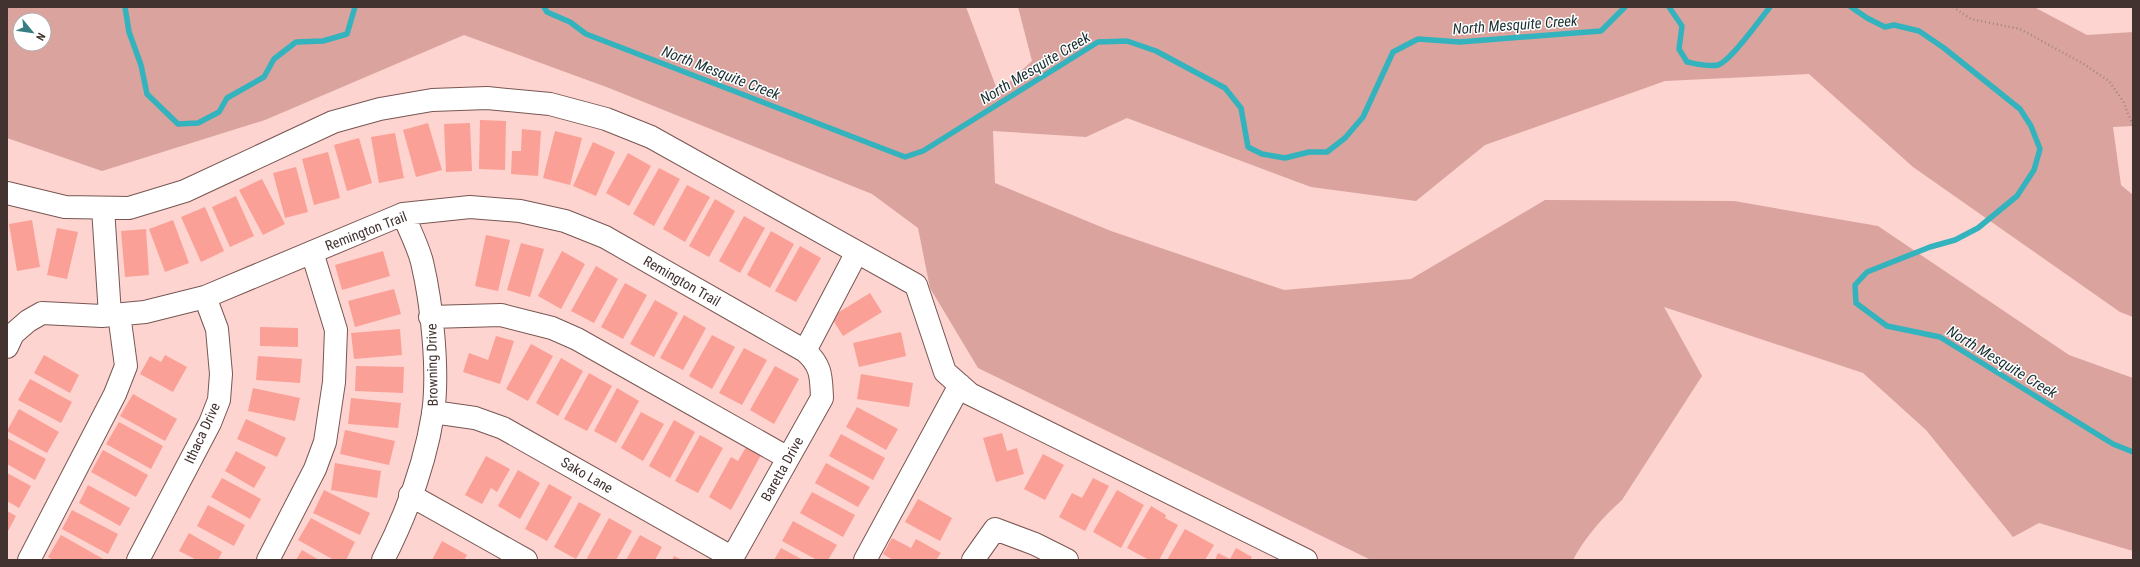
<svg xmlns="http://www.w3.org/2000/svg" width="2140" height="567" font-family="'Roboto Condensed',sans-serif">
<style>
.green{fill:#daa39d;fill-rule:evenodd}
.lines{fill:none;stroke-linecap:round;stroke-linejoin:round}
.stream{stroke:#32b3bd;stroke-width:5.5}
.building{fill:#faa097}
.minor-casing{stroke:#785652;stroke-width:24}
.path{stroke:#a28582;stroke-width:2.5;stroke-dasharray:1 3;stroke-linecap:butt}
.minor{stroke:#fff;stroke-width:22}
.labels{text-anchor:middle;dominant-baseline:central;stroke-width:3;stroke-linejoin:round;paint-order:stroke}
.street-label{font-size:14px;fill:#423331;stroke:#fff}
.water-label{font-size:15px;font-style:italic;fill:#1a3032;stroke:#fff}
</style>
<rect width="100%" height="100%" fill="#fdd4cf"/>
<path class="green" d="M 7,7 L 966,7 L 998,92 L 1032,61 L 1018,7 L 2034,7 L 2087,35 L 2133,32 L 2133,126 L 2113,127 L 2121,185 L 2133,195 L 2133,317 L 2120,312 L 1913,167 L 1809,74 L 1665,81 L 1485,145 L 1416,201 L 1311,187 L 1127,118 L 1086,137 L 993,131 L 995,183 L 1111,231 L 1284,290 L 1411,279 L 1545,200 L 1734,201 L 1878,226 L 2069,355 L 2133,378 L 2133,551 L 2039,523 L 2013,537 L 1926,430 L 1863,373 L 1664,307 L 1702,376 L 1622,500 C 1603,517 1585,537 1573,560 L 1371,560 L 978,368 L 930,288 L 918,228 L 872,194 L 609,88 L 464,35 L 265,120 L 102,171 L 7,138 ZM 20,20 L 44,20 L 44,44 L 20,44 Z"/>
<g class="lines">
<path class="stream" d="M 125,7 L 129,32 L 141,65 L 147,94 L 178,124 L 198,123 L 219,112 L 227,98 L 264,77 L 274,59 L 296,42 L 323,41 L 347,34 L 355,7
M 544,7 L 547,12 L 570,22 L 586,34 L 905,157 L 923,151 L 1098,42 L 1127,41 L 1156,51 L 1225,88 L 1241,108 L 1248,147 L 1262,154 L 1285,158 L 1309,152 L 1327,152 L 1345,138 L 1363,117 L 1393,52 L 1418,39 L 1460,42 L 1601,31 L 1625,7
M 1669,7 L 1682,26 L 1679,49 L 1687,62 C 1697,64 1708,67 1718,65 C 1731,61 1760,19 1770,7
M 1851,7 L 1867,18 L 1885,27 L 1894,25 L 1919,31 L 1944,48 L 2020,109 L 2031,126 L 2040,149 L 2034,170 L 2017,196 L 1978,228 L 1955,240 L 1930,247 L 1867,272 L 1855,285 L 1856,303 L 1887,326 L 1940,337 L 2113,444 L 2133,452"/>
</g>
<path class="building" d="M 480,120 L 506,121 L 505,170 L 479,169 Z
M 428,123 L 442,170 L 416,177 L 403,130 Z
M 470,123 L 472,171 L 446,172 L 444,124 Z
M 522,129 L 541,131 L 538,176 L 511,174 L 512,151 L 521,151 Z
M 555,131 L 582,138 L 570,185 L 543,178 Z
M 395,133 L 404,178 L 379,183 L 371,137 Z
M 359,138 L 372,183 L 347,191 L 334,145 Z
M 593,142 L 615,152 L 596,196 L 573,186 Z
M 328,152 L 340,198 L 314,205 L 302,159 Z
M 628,153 L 651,166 L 629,206 L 606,193 Z
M 296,167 L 308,212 L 285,218 L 273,173 Z
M 659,168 L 680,179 L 654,226 L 633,214 Z
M 262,179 L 285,224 L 263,235 L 239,190 Z
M 687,185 L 710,197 L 685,242 L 663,229 Z
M 236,196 L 254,236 L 230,247 L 212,207 Z
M 715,199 L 735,211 L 709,257 L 689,246 Z
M 205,207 L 224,251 L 201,262 L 181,217 Z
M 744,216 L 765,228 L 740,273 L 719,261 Z
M 32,220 L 40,267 L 17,271 L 9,224 Z
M 173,220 L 189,263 L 165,272 L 149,229 Z
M 57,228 L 78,232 L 67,279 L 47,275 Z
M 146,229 L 149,275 L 125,277 L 121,231 Z
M 771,231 L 794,244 L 770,288 L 747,275 Z
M 486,235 L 510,240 L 498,291 L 475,286 Z
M 521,243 L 544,249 L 530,297 L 507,290 Z
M 800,246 L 821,258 L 796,302 L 775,291 Z
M 383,251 L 390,276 L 342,290 L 335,265 Z
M 562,251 L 585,264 L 561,309 L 538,296 Z
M 596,266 L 618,279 L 594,323 L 571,311 Z
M 625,283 L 647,295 L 623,339 L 601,327 Z
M 394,289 L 401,314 L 355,327 L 348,301 Z
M 870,293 L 882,312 L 843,336 L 831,317 Z
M 655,300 L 678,313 L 654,357 L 630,344 Z
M 684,315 L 706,328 L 683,370 L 660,358 Z
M 260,327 L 298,328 L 298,347 L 260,346 Z
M 400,329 L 402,355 L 354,359 L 351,333 Z
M 901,332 L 906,356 L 859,367 L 853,343 Z
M 712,335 L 735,347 L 712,389 L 689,376 Z
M 496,336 L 514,341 L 500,384 L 463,372 L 469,353 L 488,360 Z
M 531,344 L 553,356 L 528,401 L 506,389 Z
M 744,348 L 767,360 L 742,405 L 719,393 Z
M 44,355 L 79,375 L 70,393 L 34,373 Z
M 165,355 L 187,367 L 173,392 L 140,374 L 150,356 L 161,362 Z
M 258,356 L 302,359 L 300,383 L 256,380 Z
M 561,358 L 583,371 L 558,416 L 536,403 Z
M 356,366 L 404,367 L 403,393 L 355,391 Z
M 775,366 L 799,379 L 774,424 L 750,410 Z
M 589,373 L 612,386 L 587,431 L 564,419 Z
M 861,374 L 913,383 L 909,407 L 857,399 Z
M 30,379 L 72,402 L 61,423 L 18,400 Z
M 253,388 L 300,398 L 295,421 L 248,411 Z
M 617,388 L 639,401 L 616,443 L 594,431 Z
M 133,394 L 177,419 L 165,441 L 120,416 Z
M 351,398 L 401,403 L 398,428 L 348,424 Z
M 857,407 L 898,429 L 886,450 L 846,427 Z
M 19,409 L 59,432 L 47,453 L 7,431 Z
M 641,412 L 664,424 L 643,461 L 621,448 Z
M 246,419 L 286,438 L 277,457 L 237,439 Z
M 674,420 L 695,432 L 670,478 L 649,466 Z
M 119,422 L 163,446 L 151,469 L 106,444 Z
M 345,430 L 395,441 L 389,465 L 340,454 Z
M 1002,433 L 1007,451 L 1017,448 L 1024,474 L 996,482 L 983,438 Z
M 841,434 L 885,458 L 873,480 L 829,456 Z
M 700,435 L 723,448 L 698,493 L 675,481 Z
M 7,438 L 46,459 L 35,480 L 7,464 Z
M 746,447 L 761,455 L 731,510 L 709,497 L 731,457 L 738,461 Z
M 103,450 L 148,475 L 136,497 L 91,472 Z
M 236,451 L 266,467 L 254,488 L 225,471 Z
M 1043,454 L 1064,465 L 1045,500 L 1024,489 Z
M 486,456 L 510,469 L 497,492 L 491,488 L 482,504 L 465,495 Z
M 335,463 L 381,471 L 377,498 L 331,490 Z
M 826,463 L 870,487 L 858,507 L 815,483 Z
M 518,470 L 540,483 L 520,519 L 498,506 Z
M 7,473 L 31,486 L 19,508 L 7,501 Z
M 222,478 L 261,499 L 250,519 L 211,497 Z
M 1093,478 L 1109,486 L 1085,531 L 1059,517 L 1072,493 L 1082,498 Z
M 549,484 L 572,497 L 547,541 L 525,529 Z
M 88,485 L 130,508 L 120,526 L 79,503 Z
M 324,490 L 370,513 L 360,535 L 313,513 Z
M 1117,490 L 1144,505 L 1121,548 L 1093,532 Z
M 812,492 L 855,515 L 843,537 L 800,513 Z
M 918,499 L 952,518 L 940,541 L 905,522 Z
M 579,502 L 601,514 L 576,559 L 554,547 Z
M 208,505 L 245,525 L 234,546 L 197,526 Z
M 1151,506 L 1166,515 L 1165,518 L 1178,525 L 1159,560 L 1149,560 L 1127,548 Z
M 72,510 L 118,534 L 108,554 L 62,529 Z
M 7,511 L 16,516 L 7,533 Z
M 311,518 L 355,542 L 346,560 L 334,560 L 298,540 Z
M 609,518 L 632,531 L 616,560 L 586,560 Z
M 793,521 L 837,545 L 828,560 L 817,560 L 782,541 Z
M 1185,529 L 1214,545 L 1205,560 L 1167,560 Z
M 189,533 L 222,552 L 218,560 L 197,560 L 179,551 Z
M 61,535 L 105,560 L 53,560 L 48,557 Z
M 640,535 L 662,547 L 655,560 L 626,560 Z
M 892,538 L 911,548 L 916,539 L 941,553 L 936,560 L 893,560 L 883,554 Z
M 442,541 L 467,555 L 464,560 L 432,560 Z
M 781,548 L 803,560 L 774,560 Z
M 1236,548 L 1252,557 L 1250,560 L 1215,560 L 1218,553 L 1230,559 Z
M 302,550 L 319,560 L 296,560 Z
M 674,556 L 682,560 L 672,560 Z"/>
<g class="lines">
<defs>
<path id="minor" d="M 7,193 L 65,207 L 129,208 L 185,191 L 333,122 L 380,109 L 432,100 L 487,98 L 550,104 L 606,119 L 651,137 L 916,285 L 945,372 L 970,394 L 1306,560
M 103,208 L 110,315
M 430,317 L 501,315 L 552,328 L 577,339 L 788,458
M 7,347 L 13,334 L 28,321 L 42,313 L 102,316 L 145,312 L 205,297 L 403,214 L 470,207 L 520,211 L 565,221 L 605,237 L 805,351 C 822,366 821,377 822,398 L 731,560
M 805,351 L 857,252
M 433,412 L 475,418 L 503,428 L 733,558
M 410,495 L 526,560
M 29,560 L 115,394 L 126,366 L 119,314
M 138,560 L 210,423 L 219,400 L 221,374 L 217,329 L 205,297
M 268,560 L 315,469 L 325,442 L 334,382 L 336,330 L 312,252
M 383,560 C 406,515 425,464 433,414 C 439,371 432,304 422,262 C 418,246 409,229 403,214
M 865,560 L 960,385
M 973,560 L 995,529 L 1035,544 L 1067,560"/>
</defs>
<use href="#minor" class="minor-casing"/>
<path class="path" d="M 1953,7 L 1971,19 L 2020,29 L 2082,63 L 2109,81 L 2123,101 L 2133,126"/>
<use href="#minor" class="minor"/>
</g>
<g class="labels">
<g class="street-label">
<text transform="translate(366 231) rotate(-21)">Remington Trail</text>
<text transform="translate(682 281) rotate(30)">Remington Trail</text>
<text transform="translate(432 365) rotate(-91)">Browning Drive</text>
<text transform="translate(202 433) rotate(-65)">Ithaca Drive</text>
<text transform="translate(782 469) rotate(-61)">Baretta Drive</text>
<text transform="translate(587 475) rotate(30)">Sako Lane</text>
</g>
<g class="water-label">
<text transform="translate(1515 25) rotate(-4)">North Mesquite Creek</text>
<text transform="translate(1035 68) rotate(-31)">North Mesquite Creek</text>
<text transform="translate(721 73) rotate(21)">North Mesquite Creek</text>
<text transform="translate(2002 362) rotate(31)">North Mesquite Creek</text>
</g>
</g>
<rect width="2140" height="567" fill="none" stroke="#423331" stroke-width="16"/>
<g transform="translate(32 32) rotate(119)"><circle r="19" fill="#ffffff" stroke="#b3adad"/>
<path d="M0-3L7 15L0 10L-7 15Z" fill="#367e84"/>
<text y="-6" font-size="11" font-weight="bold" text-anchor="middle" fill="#423331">N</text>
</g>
</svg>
